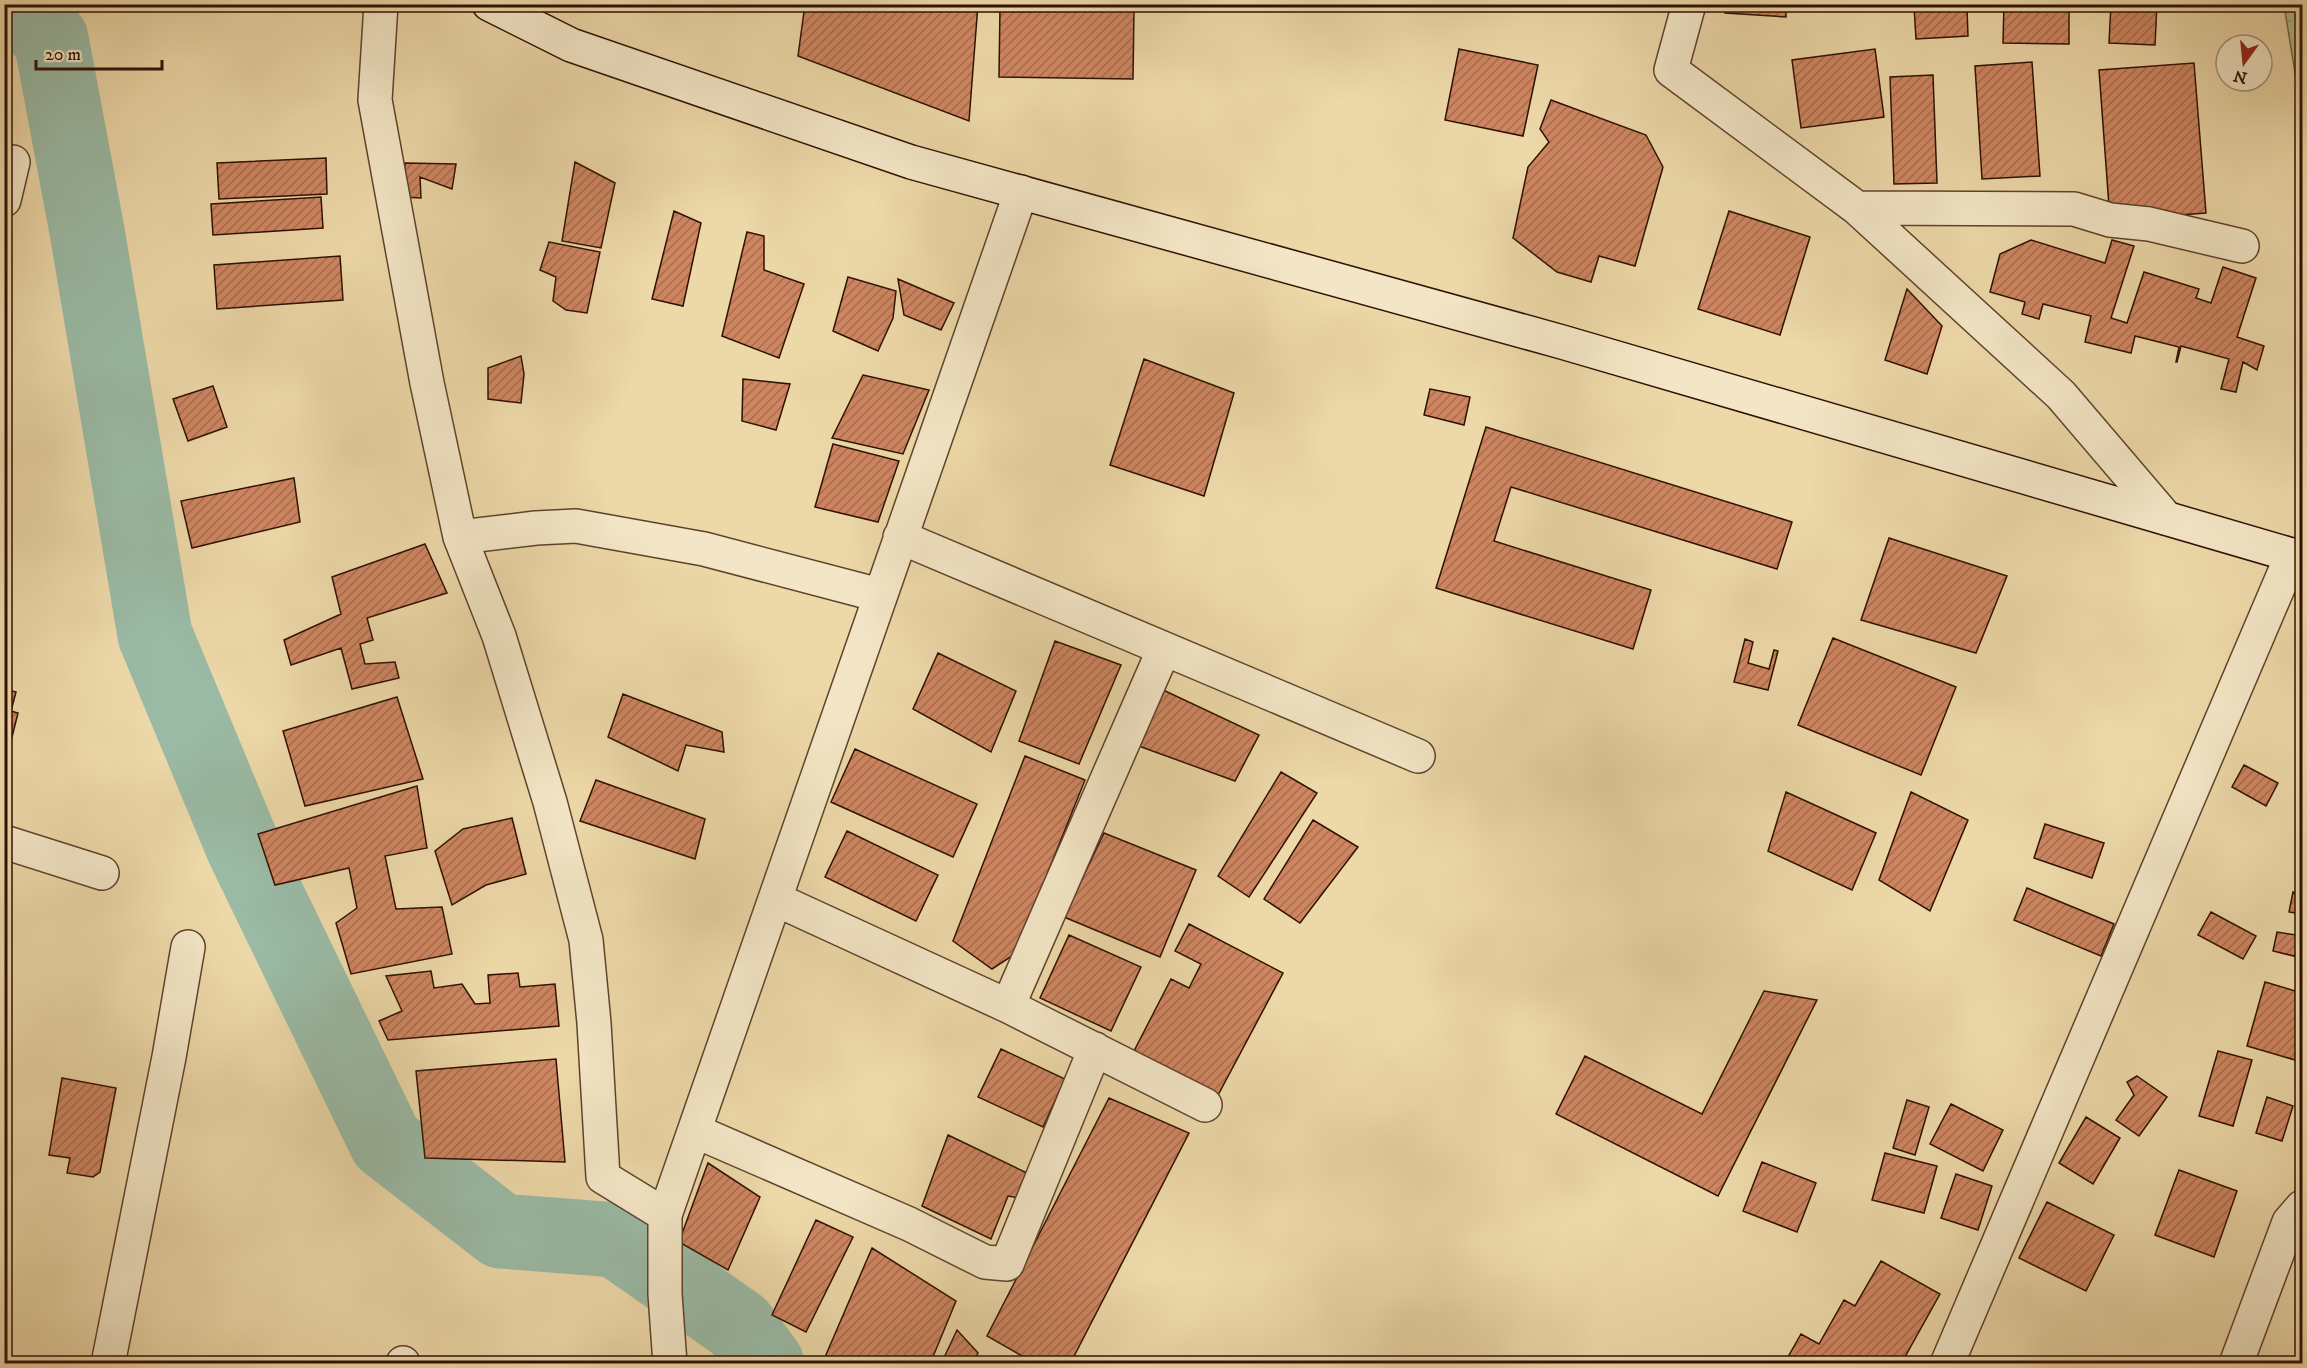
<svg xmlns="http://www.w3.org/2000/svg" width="2307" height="1368" font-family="'IM FELL DW Pica',serif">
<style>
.grass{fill:url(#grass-dots);stroke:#726846;stroke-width:1.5}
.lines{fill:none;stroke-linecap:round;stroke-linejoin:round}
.river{stroke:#9abaa5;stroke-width:75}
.building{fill:url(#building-hatch);stroke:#2f1103;stroke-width:1.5}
.street-casing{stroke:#5e432c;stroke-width:36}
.secondary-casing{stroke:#2f1103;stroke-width:36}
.street{stroke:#f3e6c6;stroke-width:33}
.secondary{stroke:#f3e6c6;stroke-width:33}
</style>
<defs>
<pattern id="grass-dots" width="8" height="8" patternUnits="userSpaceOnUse" patternTransform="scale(1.5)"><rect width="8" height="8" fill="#b4bf8a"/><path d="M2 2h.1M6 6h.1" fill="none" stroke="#9ba375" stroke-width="1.8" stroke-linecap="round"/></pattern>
<pattern id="building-hatch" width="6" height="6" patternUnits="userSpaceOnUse" patternTransform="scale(1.5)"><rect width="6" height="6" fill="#ce8661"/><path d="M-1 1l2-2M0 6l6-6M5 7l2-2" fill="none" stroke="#a86c4e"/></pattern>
</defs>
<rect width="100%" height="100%" fill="#edd8a8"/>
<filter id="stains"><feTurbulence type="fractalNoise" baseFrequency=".00333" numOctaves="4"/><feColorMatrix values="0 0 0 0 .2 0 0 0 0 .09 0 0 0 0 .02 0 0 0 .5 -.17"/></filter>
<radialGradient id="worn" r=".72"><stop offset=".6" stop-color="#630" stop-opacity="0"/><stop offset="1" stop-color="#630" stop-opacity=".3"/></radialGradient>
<path class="grass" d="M 2284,5 L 2302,5 L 2302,116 Z"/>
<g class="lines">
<path class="river" d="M 16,4 L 51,39 L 87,231 L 155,635 L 244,849 L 386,1142 L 501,1231 L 616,1240 L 739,1326 L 767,1364"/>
</g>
<path class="building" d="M 805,4 L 978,4 L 969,121 L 798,56 Z
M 1726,4 L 1786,4 L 1786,17 L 1725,13 Z
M 1935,4 L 1988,4 L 1988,6 L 1967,7 L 1968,36 L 1916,39 L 1914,6 Z
M 2004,4 L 2069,4 L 2069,44 L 2003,43 Z
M 2111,4 L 2157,4 L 2155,45 L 2109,43 Z
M 1000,7 L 1134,9 L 1133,79 L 999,77 Z
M 1459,49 L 1538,65 L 1523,136 L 1445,120 Z
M 1875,49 L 1884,117 L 1801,128 L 1792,60 Z
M 2032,62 L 2040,176 L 1982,179 L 1975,66 Z
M 2194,63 L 2206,213 L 2110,220 L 2099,70 Z
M 1933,75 L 1937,183 L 1894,184 L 1890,77 Z
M 1551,100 L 1646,135 L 1663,167 L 1635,266 L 1599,256 L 1591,282 L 1557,272 L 1513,238 L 1528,167 L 1549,142 L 1540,129 Z
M 326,158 L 327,194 L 219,199 L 217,163 Z
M 575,162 L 615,183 L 601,248 L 562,241 Z
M 405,163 L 456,164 L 452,189 L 420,177 L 421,198 L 403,197 Z
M 321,197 L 323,228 L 213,235 L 211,204 Z
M 674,211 L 701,223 L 683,306 L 652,299 Z
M 1729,211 L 1810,237 L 1780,335 L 1698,309 Z
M 747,232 L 764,236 L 764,270 L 804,284 L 779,358 L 722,336 Z
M 2031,240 L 2105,263 L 2112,240 L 2134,246 L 2111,318 L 2127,323 L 2144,272 L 2199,289 L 2196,298 L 2211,303 L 2223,267 L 2256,278 L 2237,337 L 2264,346 L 2257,370 L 2243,362 L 2236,392 L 2221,389 L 2229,359 L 2181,346 L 2177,362 L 2176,362 L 2179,347 L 2135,336 L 2131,353 L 2085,342 L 2091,316 L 2043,304 L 2039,319 L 2022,314 L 2025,302 L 1990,292 L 2000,254 Z
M 549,242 L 600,252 L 587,313 L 566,310 L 553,301 L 556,277 L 540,270 Z
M 340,256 L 343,300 L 217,309 L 214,265 Z
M 848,277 L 896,291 L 893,318 L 878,351 L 833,331 Z
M 898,279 L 954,303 L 941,330 L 904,315 Z
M 1907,289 L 1942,326 L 1927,374 L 1885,360 Z
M 521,356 L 524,374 L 521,403 L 488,399 L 488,368 Z
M 1144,359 L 1234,393 L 1204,496 L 1110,465 Z
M 863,375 L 929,390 L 903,454 L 832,438 Z
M 743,379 L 790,384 L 776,430 L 742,421 Z
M 213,386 L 227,427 L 188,441 L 173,399 Z
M 1430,389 L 1470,397 L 1464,425 L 1424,415 Z
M 1486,427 L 1792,522 L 1777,569 L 1511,487 L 1494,541 L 1651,590 L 1633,649 L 1436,588 Z
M 833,444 L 899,461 L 878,522 L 815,507 Z
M 294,478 L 300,522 L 192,548 L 181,501 Z
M 1889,538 L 2007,576 L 1976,653 L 1861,620 Z
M 425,544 L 447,593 L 367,618 L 373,640 L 360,644 L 365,664 L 395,662 L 399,678 L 352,689 L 341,648 L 291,665 L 284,640 L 341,614 L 332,577 Z
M 1833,638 L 1956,687 L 1921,775 L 1798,725 Z
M 1745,639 L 1753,642 L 1748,663 L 1769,669 L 1774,650 L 1778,651 L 1768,690 L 1734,682 Z
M 1055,641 L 1121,665 L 1079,764 L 1019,741 Z
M 938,653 L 1016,691 L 991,752 L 913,709 Z
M 4,689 L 16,692 L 11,711 L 18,713 L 4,769 Z
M 1161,689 L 1259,735 L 1235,781 L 1136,745 Z
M 623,694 L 722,732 L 724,752 L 686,745 L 678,771 L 608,737 Z
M 397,697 L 423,779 L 305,806 L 283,731 Z
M 855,749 L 977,804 L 953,857 L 831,802 Z
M 1025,756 L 1085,780 L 1015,954 L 992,969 L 953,941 Z
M 2244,765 L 2278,783 L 2266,806 L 2232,787 Z
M 1281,772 L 1317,793 L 1249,897 L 1218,876 Z
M 596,780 L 705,819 L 695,859 L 580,821 Z
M 417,786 L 427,848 L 385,856 L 396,909 L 442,907 L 452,954 L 351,974 L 336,923 L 357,908 L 349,868 L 275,885 L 258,834 Z
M 1786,792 L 1876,833 L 1852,890 L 1768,851 Z
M 1911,792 L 1968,820 L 1930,911 L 1879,880 Z
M 512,818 L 526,874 L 486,885 L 452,905 L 435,851 L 463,829 Z
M 1313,820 L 1358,847 L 1300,923 L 1264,899 Z
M 2045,824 L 2104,843 L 2092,878 L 2034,858 Z
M 847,831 L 938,875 L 916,921 L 825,877 Z
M 1104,833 L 1196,870 L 1160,957 L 1064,917 Z
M 2027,888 L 2114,924 L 2101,956 L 2014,920 Z
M 2293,892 L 2302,895 L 2302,958 L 2273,951 L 2277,932 L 2296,935 L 2301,914 L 2289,912 Z
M 2211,912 L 2256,936 L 2243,959 L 2198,935 Z
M 1189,924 L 1283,973 L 1217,1097 L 1133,1053 L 1171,979 L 1189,988 L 1201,964 L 1175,951 Z
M 1069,935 L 1141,967 L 1111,1031 L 1040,998 Z
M 431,971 L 434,988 L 462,984 L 475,1004 L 490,1003 L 488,975 L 518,973 L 520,987 L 555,984 L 559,1026 L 388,1040 L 379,1021 L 402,1011 L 386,976 Z
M 2265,982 L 2302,993 L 2302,1062 L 2247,1046 Z
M 1764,991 L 1817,1000 L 1718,1196 L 1556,1114 L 1585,1056 L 1702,1114 Z
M 1001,1049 L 1065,1079 L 1043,1127 L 978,1097 Z
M 2218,1051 L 2252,1060 L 2233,1126 L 2199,1116 Z
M 556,1059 L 565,1162 L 425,1158 L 416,1071 Z
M 2137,1076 L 2167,1097 L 2139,1136 L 2116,1120 L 2134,1095 L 2127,1082 Z
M 62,1078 L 116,1088 L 100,1172 L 93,1177 L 67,1173 L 70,1158 L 49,1155 Z
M 2267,1097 L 2293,1106 L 2282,1141 L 2256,1133 Z
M 1109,1098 L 1189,1133 L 1070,1364 L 1036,1364 L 987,1336 Z
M 1907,1100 L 1929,1107 L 1915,1155 L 1893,1148 Z
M 1951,1104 L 2003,1130 L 1983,1171 L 1930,1144 Z
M 2086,1117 L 2120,1138 L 2093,1184 L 2059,1163 Z
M 948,1135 L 1029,1174 L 1020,1198 L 1008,1196 L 991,1239 L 922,1206 Z
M 1885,1153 L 1937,1166 L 1924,1213 L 1872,1200 Z
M 1762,1162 L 1816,1183 L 1797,1232 L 1743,1211 Z
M 708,1163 L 760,1197 L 728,1270 L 679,1242 Z
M 2179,1170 L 2237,1191 L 2214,1257 L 2155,1235 Z
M 1956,1174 L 1992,1186 L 1978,1230 L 1941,1218 Z
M 2047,1202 L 2114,1235 L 2086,1291 L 2019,1258 Z
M 816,1220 L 853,1237 L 806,1332 L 772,1315 Z
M 872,1248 L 956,1301 L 930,1364 L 822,1364 Z
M 1881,1261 L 1940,1294 L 1901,1364 L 1784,1364 L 1801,1334 L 1819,1344 L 1844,1300 L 1855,1306 Z
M 957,1330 L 978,1353 L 973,1364 L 941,1364 Z"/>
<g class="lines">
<defs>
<path id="street" d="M 381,4 L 375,100 L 427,383 L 460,537 L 499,636 L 550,802 L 586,940 L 594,1023 L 603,1177 L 665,1215
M 1689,4 L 1671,70 L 1857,208 L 2061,395 L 2166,518
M 4,200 L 13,162
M 1857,208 L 2074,209 L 2110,220 L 2149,224 L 2242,246
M 460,537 L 536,528 L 576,526 L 704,549 L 879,595
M 900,537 L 1418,756
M 4,842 L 102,873
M 775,899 L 1008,1006 L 1205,1105
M 1008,1006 L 1164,649
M 695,1131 L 909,1224 L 985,1262 L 1007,1264 L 1095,1049
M 108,1364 L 169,1057 L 188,947
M 403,1364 L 403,1363
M 670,1364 L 665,1294 L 665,1215 L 1021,192
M 1947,1364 L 2292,555
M 2236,1364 L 2289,1222 L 2302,1207"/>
<path id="secondary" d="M 489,4 L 571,45 L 911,162 L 1562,342 L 2302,558"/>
</defs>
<use href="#street" class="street-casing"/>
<use href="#secondary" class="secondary-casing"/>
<use href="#street" class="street"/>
<use href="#secondary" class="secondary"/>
</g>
<rect width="2307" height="1368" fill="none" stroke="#edd8a8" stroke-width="24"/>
<rect x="6" y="6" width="2295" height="1356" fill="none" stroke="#2f1103" stroke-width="3"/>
<rect x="12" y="12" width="2283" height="1344" fill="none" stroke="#2f1103" stroke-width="1.5"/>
<g transform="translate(2244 63) rotate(195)"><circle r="28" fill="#f3e6c6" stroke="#a59178" stroke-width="1.5"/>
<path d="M0-4.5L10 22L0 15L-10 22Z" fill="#8f2418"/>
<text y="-9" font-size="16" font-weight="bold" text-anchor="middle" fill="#2f1103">N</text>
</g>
<path d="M36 60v9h126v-9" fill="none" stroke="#2f1103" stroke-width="3"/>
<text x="45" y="60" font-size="18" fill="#2f1103" stroke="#f3e6c6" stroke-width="4.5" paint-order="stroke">20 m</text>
<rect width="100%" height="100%" filter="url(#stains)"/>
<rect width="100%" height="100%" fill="url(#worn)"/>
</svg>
